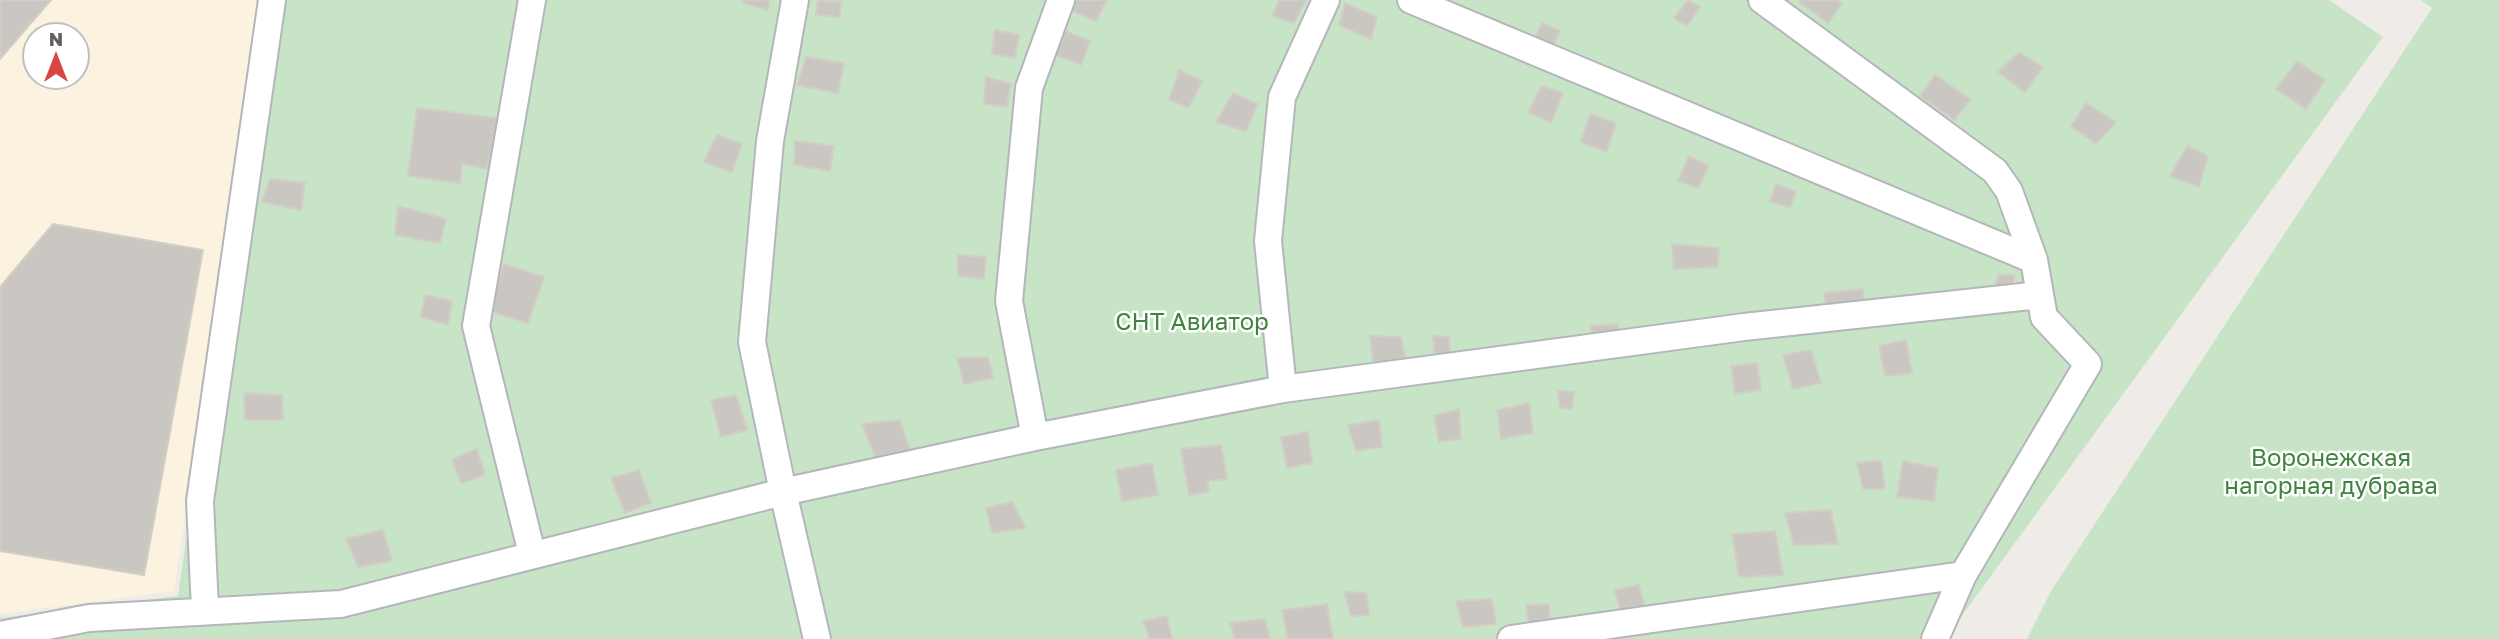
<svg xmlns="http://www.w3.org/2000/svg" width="2499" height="639" font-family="'Golos Text',sans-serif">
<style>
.commercial{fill:#fbf3df;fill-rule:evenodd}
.green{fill:#c7e4c6}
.building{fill:#cac7c3;stroke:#d3cec5;stroke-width:2}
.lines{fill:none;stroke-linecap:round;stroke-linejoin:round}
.minor-casing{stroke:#b3b7ba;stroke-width:30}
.minor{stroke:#fff;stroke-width:26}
.labels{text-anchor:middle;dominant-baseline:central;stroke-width:5;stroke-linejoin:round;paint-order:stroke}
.park-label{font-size:24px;fill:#3f843e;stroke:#fff}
</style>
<rect width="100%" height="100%" fill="#efece7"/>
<path class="commercial" d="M 0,0 L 260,0 L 174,591 L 0,614 ZM 35,35 L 77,35 L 77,77 L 35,77 Z"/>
<path class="green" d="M 264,0 L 2329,0 L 2383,37 L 1945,639 L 0,639 L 0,618 L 178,596 Z
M 2420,0 L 2499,0 L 2499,639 L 2027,639 L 2051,591 L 2432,8 Z"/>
<path class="building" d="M 0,0 L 51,0 L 0,59 Z
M 744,0 L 769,0 L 768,10 L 743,3 Z
M 1070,0 L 1107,0 L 1096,21 L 1065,8 Z
M 1279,0 L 1306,0 L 1294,23 L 1272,16 Z
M 1688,0 L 1700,7 L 1687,26 L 1674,18 Z
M 1801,0 L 1836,0 L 1842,4 L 1828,23 L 1799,2 Z
M 818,1 L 841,2 L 840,17 L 816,15 Z
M 1345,3 L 1377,17 L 1371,39 L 1339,25 Z
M 1542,23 L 1560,31 L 1553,46 L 1534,39 Z
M 995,30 L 1019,35 L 1015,58 L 992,54 Z
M 1063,30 L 1090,41 L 1081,65 L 1054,54 Z
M 2019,52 L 2043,67 L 2025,92 L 1998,72 Z
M 806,57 L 844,63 L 838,93 L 797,85 Z
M 2297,61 L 2325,80 L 2306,109 L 2276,89 Z
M 1179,70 L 1202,81 L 1189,108 L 1169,100 Z
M 1935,75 L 1971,100 L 1954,120 L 1920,96 Z
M 986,77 L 1011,84 L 1007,107 L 984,104 Z
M 1542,86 L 1563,93 L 1551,123 L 1528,112 Z
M 1233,93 L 1258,104 L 1246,131 L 1216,122 Z
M 2086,103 L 2116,122 L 2096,144 L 2071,126 Z
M 417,108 L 498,118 L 487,169 L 462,164 L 460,183 L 408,176 Z
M 1590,114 L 1616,123 L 1607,152 L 1581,142 Z
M 717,135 L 742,144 L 732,172 L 704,162 Z
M 795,141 L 834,146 L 830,171 L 794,165 Z
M 2187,146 L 2208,156 L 2199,187 L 2170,176 Z
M 1689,156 L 1709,166 L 1698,188 L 1678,181 Z
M 270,179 L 305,183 L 301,210 L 262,202 Z
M 1776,184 L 1796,192 L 1790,207 L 1770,202 Z
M 398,206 L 446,219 L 440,243 L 395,235 Z
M 53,224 L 203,250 L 144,575 L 0,551 L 0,287 Z
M 1672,244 L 1719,248 L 1718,267 L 1674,269 Z
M 958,255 L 986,257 L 984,279 L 958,276 Z
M 504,264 L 544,277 L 528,323 L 489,311 Z
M 1998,275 L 2014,275 L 2012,292 L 1994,293 Z
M 1863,289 L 1863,308 L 1828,313 L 1824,293 Z
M 425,295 L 452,301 L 448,325 L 421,317 Z
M 1617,324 L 1620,337 L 1594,340 L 1590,326 Z
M 1370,336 L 1401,337 L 1406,362 L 1373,362 Z
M 1433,336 L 1449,337 L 1450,356 L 1435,356 Z
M 1906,340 L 1912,373 L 1885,376 L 1879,346 Z
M 1811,350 L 1821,383 L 1793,389 L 1783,355 Z
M 988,357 L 993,378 L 964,384 L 957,358 Z
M 1757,363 L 1761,390 L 1735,394 L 1731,366 Z
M 1558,391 L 1574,392 L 1572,409 L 1560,408 Z
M 244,393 L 282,395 L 283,420 L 245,420 Z
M 736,395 L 747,430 L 721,437 L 711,400 Z
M 1529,403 L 1533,433 L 1501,439 L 1497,410 Z
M 1459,409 L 1461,439 L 1439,442 L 1434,416 Z
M 900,420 L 910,451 L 875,456 L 862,424 Z
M 1379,420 L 1382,447 L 1356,451 L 1348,425 Z
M 1308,432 L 1312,463 L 1287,468 L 1281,437 Z
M 1221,445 L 1227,479 L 1208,481 L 1209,492 L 1189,495 L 1181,449 Z
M 477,449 L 485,475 L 461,483 L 452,459 Z
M 1881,460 L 1885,489 L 1863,489 L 1857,463 Z
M 1903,461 L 1938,468 L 1934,501 L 1897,497 Z
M 1152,463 L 1158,495 L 1122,501 L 1116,470 Z
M 639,470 L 651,503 L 625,513 L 611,478 Z
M 1012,502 L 1026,528 L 992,533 L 986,508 Z
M 1831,510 L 1838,544 L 1794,545 L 1785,513 Z
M 383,530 L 392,561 L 358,567 L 346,539 Z
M 1775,531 L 1783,575 L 1739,577 L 1732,534 Z
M 1639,585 L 1645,609 L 1621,612 L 1614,590 Z
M 1344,592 L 1366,593 L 1369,615 L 1351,616 Z
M 1492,599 L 1496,624 L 1463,627 L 1456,601 Z
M 1327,604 L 1333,639 L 1288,639 L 1282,610 Z
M 1549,604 L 1550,622 L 1529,625 L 1526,605 Z
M 1167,616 L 1172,639 L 1150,639 L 1143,621 Z
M 1265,619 L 1270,639 L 1235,639 L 1230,623 Z"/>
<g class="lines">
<defs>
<path id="minor" d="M 795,0 L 770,141 L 752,342 L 783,492 L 817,639
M 1411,0 L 2034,260
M 1762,0 L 1995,171 L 2009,191 L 2034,260 L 2044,317 L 2088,364 L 1963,575 L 1935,639
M 1283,389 L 1268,241 L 1282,97 L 1326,0
M 1035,437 L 1009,301 L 1029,88 L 1061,0
M 532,554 L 476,326 L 532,0
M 205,610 L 200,501 L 272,0
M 0,635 L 89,618 L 341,604 L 783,492 L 1035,437 L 1283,389 L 1744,327 L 2040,295
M 1511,639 L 1963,575"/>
</defs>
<use href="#minor" class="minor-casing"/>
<use href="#minor" class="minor"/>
</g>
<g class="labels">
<g class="park-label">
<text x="1192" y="320">СНТ Авиатор</text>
<text x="2331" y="456">Воронежская<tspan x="2331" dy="28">нагорная дубрава</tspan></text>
</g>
</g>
<g transform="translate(56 56)"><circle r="33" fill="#ffffff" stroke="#bfc0c1" stroke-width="2"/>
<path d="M0-5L12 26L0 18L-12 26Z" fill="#d94542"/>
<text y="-10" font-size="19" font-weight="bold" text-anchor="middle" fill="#5e6265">N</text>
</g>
</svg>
